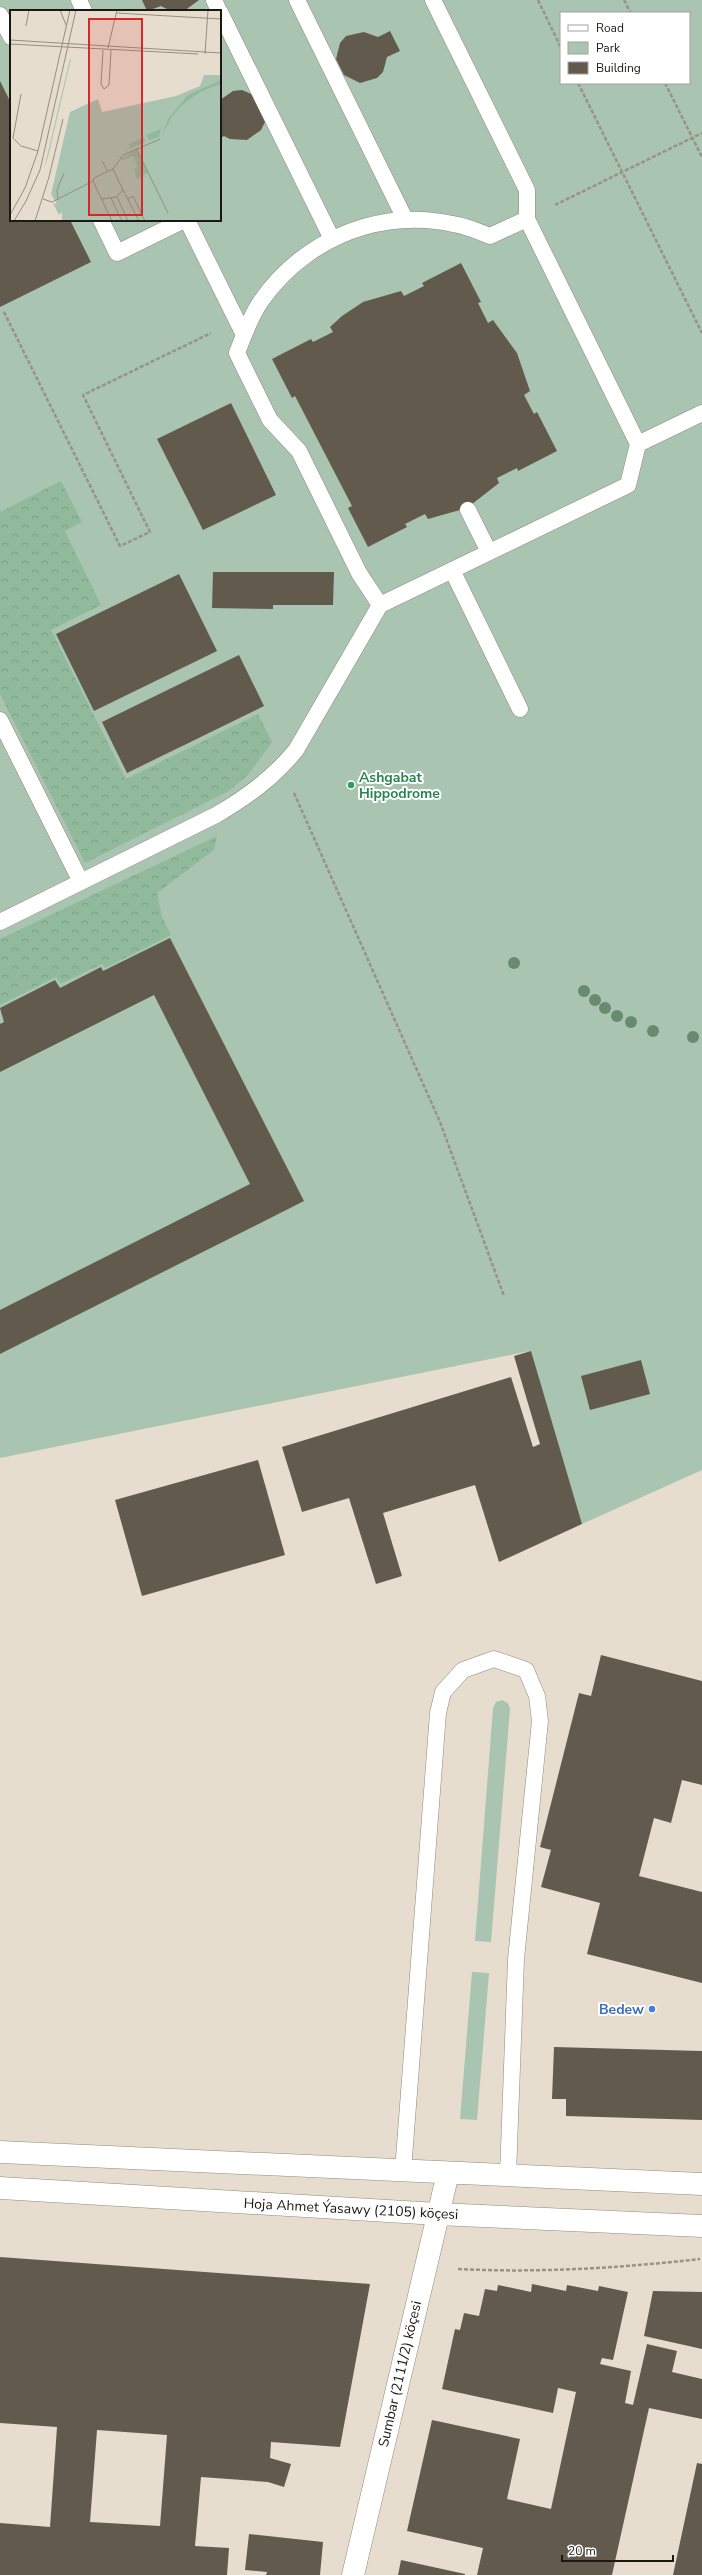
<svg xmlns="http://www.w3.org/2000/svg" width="702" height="2575" font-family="'Nunito Sans',sans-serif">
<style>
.green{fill:#a9c4b1;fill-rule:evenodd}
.forest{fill:url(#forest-crowns)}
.building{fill:#625a4d;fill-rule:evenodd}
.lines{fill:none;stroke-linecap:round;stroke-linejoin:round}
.lane-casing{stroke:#92897b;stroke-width:17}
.street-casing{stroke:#92897b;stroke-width:23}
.path{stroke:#999286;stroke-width:2.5;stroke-dasharray:4 2;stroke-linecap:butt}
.lane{stroke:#fff;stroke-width:16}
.street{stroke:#fff;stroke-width:22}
.tree{fill:#688b70}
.leisure-dot{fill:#2e9e5b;stroke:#fff;stroke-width:1.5}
.shop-dot{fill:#3f7fe0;stroke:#fff;stroke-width:1.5}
.labels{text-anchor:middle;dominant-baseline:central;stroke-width:4;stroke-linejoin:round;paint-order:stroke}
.leisure-label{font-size:14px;font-weight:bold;fill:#27864d;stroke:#fff;text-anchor:start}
.shop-label{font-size:14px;font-weight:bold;fill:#366cbe;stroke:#fff;text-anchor:end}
.street-label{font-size:14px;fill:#1b1712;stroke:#fff}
.inset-road{fill:none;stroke:#958e83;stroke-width:1}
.view{fill:#d62828;fill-opacity:0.15;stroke:#d62828;stroke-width:2}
.inset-edge{fill:none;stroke:#1b1712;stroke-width:2}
</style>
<defs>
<pattern id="forest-crowns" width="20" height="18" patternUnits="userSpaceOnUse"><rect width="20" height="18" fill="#91ba9d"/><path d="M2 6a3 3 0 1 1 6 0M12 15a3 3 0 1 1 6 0" fill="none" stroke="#7c9f86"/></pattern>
</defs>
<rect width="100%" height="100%" fill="#e7ddce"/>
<path class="green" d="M 0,0 L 702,0 L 702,1470 L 582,1524 L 530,1351 L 0,1458 ZM 11,11 L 220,11 L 220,220 L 11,220 ZM 561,13 L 689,13 L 689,83 L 561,83 Z
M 502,1700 L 508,1703 L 510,1709 L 491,1942 L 475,1941 L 493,1708 L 496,1702 Z
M 472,1972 L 489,1973 L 477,2120 L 460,2119 Z"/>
<path class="forest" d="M 61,481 L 82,522 L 65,531 L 101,605 L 51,630 L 126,779 L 258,714 L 272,742 L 248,775 L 227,792 L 85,863 L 0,694 L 0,512 Z
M 217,836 L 214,850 L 157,893 L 162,917 L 171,935 L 105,968 L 102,964 L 61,984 L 56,977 L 0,1005 L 0,939 Z"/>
<path class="building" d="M 142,0 L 199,0 L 184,11 L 171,11 L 161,6 L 147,11 Z
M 390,31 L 400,51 L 387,57 L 383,72 L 377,78 L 360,83 L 344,75 L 336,59 L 340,43 L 346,36 L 364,32 L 378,37 Z
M 0,81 L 11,103 L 11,220 L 70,220 L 91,262 L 0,307 Z
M 242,90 L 258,97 L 266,113 L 265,122 L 261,130 L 247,140 L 230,139 L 224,136 L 220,138 L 220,100 L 233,91 Z
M 461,263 L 481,302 L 478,303 L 488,323 L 493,320 L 517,353 L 530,391 L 524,395 L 534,414 L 537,412 L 557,451 L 518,471 L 517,468 L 497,478 L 499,483 L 467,508 L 428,519 L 425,514 L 405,524 L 407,527 L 368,547 L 348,508 L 352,506 L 295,396 L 292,398 L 272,359 L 311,339 L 313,342 L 333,332 L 330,327 L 342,316 L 363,302 L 401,291 L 404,296 L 424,286 L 422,283 Z
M 231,403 L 276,495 L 203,530 L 157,439 Z
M 213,572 L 334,572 L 333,605 L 273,605 L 273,609 L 212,608 Z
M 179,574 L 217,651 L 94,711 L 56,634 Z
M 239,655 L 264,706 L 127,773 L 102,722 Z
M 170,938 L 304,1201 L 0,1354 L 0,1310 L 250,1184 L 154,995 L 0,1072 L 0,1024 L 4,1022 L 0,1008 L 55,980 L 60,988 L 101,967 L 103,971 Z
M 531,1351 L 582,1524 L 499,1562 L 475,1485 L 383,1513 L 402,1576 L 376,1584 L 349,1498 L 302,1512 L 282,1447 L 511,1377 L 533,1447 L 540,1444 L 514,1356 Z
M 641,1360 L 650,1394 L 590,1410 L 581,1376 Z
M 258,1460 L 285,1555 L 142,1596 L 115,1500 Z
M 601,1655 L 702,1681 L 702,1785 L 682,1780 L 671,1823 L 654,1818 L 639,1876 L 702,1892 L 702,1983 L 587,1954 L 600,1903 L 541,1887 L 551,1850 L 540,1847 L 579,1693 L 591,1696 Z
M 554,2047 L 702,2051 L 702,2120 L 566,2116 L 566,2099 L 552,2099 Z
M 0,2257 L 370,2284 L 340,2447 L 271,2442 L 270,2458 L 291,2464 L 284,2487 L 268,2482 L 201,2477 L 195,2546 L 229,2548 L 227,2575 L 0,2575 L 0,2523 L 50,2527 L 57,2427 L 0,2423 ZM 97,2430 L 167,2435 L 160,2526 L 90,2522 Z
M 532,2284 L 566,2291 L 567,2285 L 598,2291 L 599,2286 L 628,2292 L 613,2360 L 602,2358 L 600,2364 L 631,2371 L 625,2403 L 633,2405 L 647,2344 L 677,2351 L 672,2372 L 702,2379 L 702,2419 L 649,2408 L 612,2575 L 477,2575 L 483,2548 L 407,2531 L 432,2420 L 520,2439 L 507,2499 L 551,2509 L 576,2392 L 558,2388 L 553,2413 L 442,2389 L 455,2329 L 460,2330 L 464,2313 L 479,2316 L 485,2289 L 497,2291 L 498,2285 L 531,2292 Z
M 653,2291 L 702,2292 L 702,2349 L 644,2336 Z
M 697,2463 L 702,2464 L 702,2575 L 673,2575 Z
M 249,2534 L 323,2542 L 320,2575 L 266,2575 L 267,2572 L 245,2570 Z
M 401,2560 L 465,2574 L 465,2575 L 398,2575 Z"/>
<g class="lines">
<defs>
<path id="lane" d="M 79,0 L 84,11
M 214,0 L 219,11
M 297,0 L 405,219
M 433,0 L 527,190 L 527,219 L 638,444
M 220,12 L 332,239
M 0,15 L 11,37
M 101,220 L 117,253 L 184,220
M 187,220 L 244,335
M 468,510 L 489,552
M 452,570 L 520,709
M 380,605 L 359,573 L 299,451 L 270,420 L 237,353 C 244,335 250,317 261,301 C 313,227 407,199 490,236 L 527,219
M 0,720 L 81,882
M 0,922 L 216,815 C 247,797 273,778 296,750 L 380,605 L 628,485 L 638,444 L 702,413
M 403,2171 L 438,1713 L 443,1692 L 463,1670 L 494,1659 L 526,1670 L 537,1696 L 540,1721 L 516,1959 L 508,2175"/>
<path id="street" d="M 0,2152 L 702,2184
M 0,2188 L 438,2214 L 702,2226
M 353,2575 L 448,2173"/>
</defs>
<use href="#lane" class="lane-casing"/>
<use href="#street" class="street-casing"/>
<path class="path" d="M 538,0 L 561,48
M 624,0 L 631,13
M 578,83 L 702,333
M 665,83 L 702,157
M 555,205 L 702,133
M 4,312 L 120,546 L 150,532 L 83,395 L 211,333
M 294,793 L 440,1122 L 504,1296
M 458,2269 C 538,2273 621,2268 700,2259"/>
<use href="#lane" class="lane"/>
<use href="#street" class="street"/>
</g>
<g class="tree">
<circle cx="514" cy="963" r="6"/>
<circle cx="584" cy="991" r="6"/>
<circle cx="595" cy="1000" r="6"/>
<circle cx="605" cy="1008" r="6"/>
<circle cx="617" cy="1016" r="6"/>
<circle cx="631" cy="1022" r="6"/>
<circle cx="653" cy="1031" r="6"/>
<circle cx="693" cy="1037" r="6"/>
</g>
<circle class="leisure-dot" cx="351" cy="785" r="4"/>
<circle class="shop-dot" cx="652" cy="2009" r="4"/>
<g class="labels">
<g class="leisure-label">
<text x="359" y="777">Ashgabat<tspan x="359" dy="16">Hippodrome</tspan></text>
</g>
<g class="shop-label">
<text x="644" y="2009">Bedew</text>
</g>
<g class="street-label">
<text transform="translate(351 2209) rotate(3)">Hoja Ahmet Ýasawy (2105) köçesi</text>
<text transform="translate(400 2374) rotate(-77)">Sumbar (2111/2) köçesi</text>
</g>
</g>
<g transform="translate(10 10)">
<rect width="211" height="211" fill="#e7ddce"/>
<path d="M 61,49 L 38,147 L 34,159 L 60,49 ZM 194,65 L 211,65 L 211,211 L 52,211 L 52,204 L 51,202 L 49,205 L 43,193 L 47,194 L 41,184 L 60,102 L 88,89 L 92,102 L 166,86 L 190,76 Z" fill="#a9c4b1"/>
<path d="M 211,70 L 211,74 L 192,81 L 173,94 L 161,108 L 151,128 L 158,109 L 178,85 ZM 151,119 L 149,127 L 139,130 L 136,125 ZM 134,127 L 135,132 L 115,141 L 120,137 L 119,134 ZM 126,139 L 138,163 L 127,169 L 124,159 L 128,157 L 123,146 L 112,151 L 111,149 Z" fill="#91ba9d"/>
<path class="inset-road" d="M 50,0 L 56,15M 107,3 L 211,9M 16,16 L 19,0M 0,30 L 211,43M 0,34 L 188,44M 98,38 L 107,0M 93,40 L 91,74 L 94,79 L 99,75 L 101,40M 195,44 L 198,0M 11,84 L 3,128 L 11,136 L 28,141M 126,138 L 158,203M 92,151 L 98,162M 83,171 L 102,211M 113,180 L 129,211M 107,187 L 118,211M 101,188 L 112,211M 33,189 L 42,192 L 83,171 L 84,168 L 103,159 L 113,145 L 150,129M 48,189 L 47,180 L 54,163M 92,189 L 106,187 L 113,180 L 103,159M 118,189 L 123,186 L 135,211M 0,205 L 15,178 L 28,141 L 60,0M 4,211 L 16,191 L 30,160 L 66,0M 25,211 L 39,167 L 53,109"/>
<path class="view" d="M 79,9 L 132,9 L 132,205 L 79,205 Z"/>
<rect width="211" height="211" class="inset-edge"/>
</g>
<rect x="560" y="12" width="130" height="72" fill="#ffffff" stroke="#a4a2a0"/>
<rect x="568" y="25" width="20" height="6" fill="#ffffff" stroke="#a4a2a0"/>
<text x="596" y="32" font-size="12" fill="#1b1712">Road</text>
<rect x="568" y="42" width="20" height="12" fill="#a9c4b1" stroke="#a4a2a0"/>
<text x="596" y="52" font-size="12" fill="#1b1712">Park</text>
<rect x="568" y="62" width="20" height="12" fill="#625a4d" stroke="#a4a2a0"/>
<text x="596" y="72" font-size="12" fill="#1b1712">Building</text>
<path d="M562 2555v6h111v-6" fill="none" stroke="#1b1712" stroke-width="2"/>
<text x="568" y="2555" font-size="12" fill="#1b1712" stroke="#ffffff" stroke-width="3" paint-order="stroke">20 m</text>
</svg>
